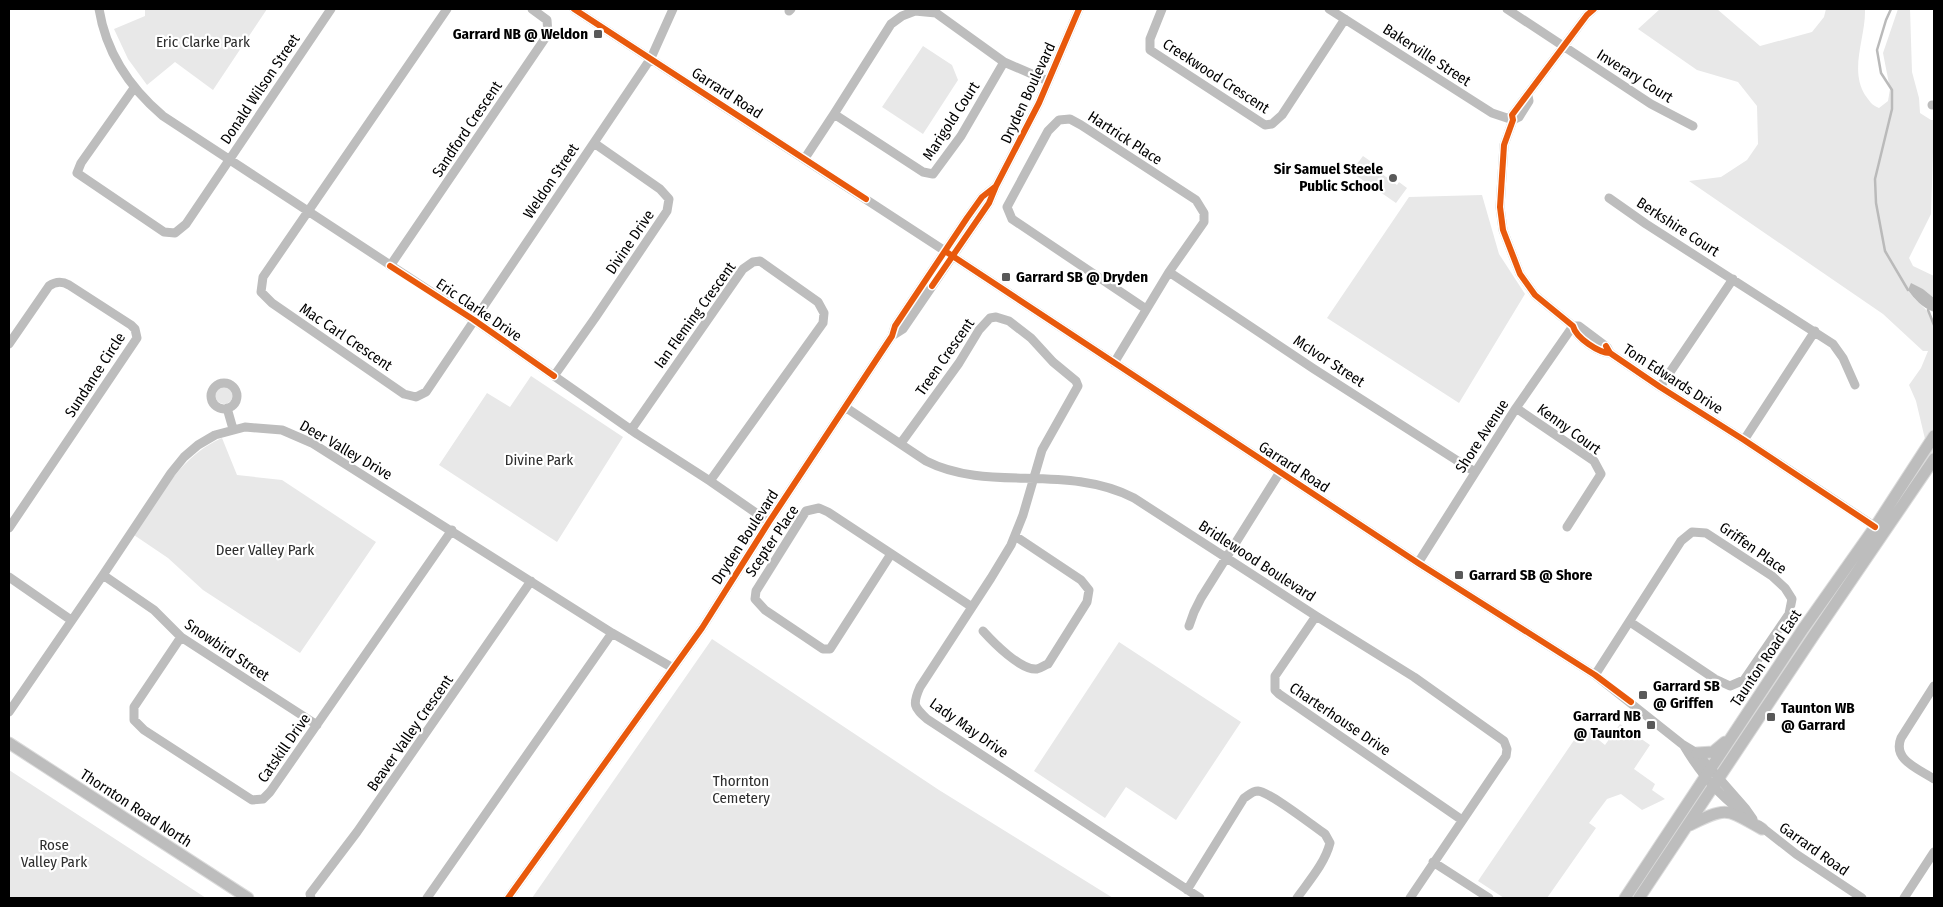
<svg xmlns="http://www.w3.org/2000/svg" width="1943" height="907" font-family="'Fira Sans Condensed',sans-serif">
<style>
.green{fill:#e8e8e8}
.water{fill:#bababa}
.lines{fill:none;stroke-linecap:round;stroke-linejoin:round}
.stream{stroke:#bababa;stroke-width:2.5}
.major-casing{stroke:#dbdbdb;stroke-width:13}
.minor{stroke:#bdbdbd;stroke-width:9}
.major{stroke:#bdbdbd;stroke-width:11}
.cycleway-casing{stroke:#fff;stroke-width:9}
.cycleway{stroke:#e8590c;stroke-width:6}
.poi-dot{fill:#595959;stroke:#fff;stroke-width:2}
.labels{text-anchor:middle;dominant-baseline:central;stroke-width:4.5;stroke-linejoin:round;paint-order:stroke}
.poi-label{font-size:15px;font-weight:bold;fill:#000;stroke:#fff;text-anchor:start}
.park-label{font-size:15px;fill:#2d2d2d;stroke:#fff}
.street-label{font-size:15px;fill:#000;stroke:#fff}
</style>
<rect width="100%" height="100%" fill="#fff"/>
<path class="green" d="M 145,9 L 267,9 L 213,90 L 175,62 L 147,85 L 128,59 L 114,29 L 145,16 Z
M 1660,9 L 1717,9 L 1760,46 L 1812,32 L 1824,17 L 1826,9 L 1865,9 C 1866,37 1849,69 1865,95 C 1870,101 1871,105 1879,108 L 1888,101 L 1890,89 L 1883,53 L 1898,9 L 1910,9 L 1912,72 L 1919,98 L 1920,113 L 1931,120 L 1934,120 L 1931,214 L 1909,258 L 1913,266 L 1934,276 L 1934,298 L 1923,289 L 1912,284 L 1908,290 C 1916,303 1926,306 1934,321 L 1934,477 L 1916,401 L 1909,385 L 1921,368 L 1928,351 L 1923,351 L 1883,314 L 1689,181 L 1721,177 L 1747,160 L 1758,144 L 1757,106 L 1738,82 L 1697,70 L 1638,29 Z
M 923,46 L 952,65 L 958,80 L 923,134 L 882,107 Z
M 1363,156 L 1376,165 L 1374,168 L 1397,185 L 1399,182 L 1407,188 L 1396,203 L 1351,172 Z
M 1482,195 L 1499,254 L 1525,294 L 1459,403 L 1327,318 L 1409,197 Z
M 531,376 L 623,437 L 557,542 L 439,465 L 487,393 L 510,407 Z
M215 395a9 9 0 1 1 18 0a9 9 0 1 1-18 0Z
M 222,438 L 237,475 L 282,480 L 376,542 L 300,653 L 203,590 L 168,558 L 134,535 C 158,499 180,456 222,438 Z
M 712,639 L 939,790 L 1113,898 L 532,898 Z
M 1119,642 L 1241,722 L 1176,820 L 1126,787 L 1105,818 L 1034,771 Z
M 1620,724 L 1650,745 L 1634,769 L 1655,784 L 1652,790 L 1665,799 L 1642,810 L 1621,794 L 1607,799 L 1589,823 L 1596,828 L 1547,898 L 1504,898 L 1478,881 L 1583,727 L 1605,745 Z
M 9,770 L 206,898 L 9,898 Z"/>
<path class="water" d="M 1911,283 L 1923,289 L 1934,298 L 1934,312 C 1923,308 1914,299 1908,290 Z"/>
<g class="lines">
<path class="stream" d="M 1891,9 L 1886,20 L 1877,50 L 1881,73 L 1892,90 L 1892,109 L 1875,179 L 1876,203 L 1885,251 L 1908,290
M 1928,310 L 1934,325"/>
<defs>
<path id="major" d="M 9,743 L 248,898
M 1697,753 L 1713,752 L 1725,742
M 1690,825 C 1728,806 1726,809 1762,829
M 1625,898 L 1803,629 L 1875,527 L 1934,436
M 1639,898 L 1814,635 L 1934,459"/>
</defs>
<use href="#major" class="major-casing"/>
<path class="minor" d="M 99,9 C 106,52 130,88 163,116 L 474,320 L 637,434 L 710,481 L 769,522
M 447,9 L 263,277 L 261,292 L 272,303 L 404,394 L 416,397 L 426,392 L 651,58 L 673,9
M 574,9 L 945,251 L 1418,563 L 1595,675 L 1682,744 L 1697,753 L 1746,809 L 1753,819
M 1162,9 L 1150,39 L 1150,50 L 1265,125 L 1272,124 L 1282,115 L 1345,19
M 1329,9 L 1492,113 L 1513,120
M 1507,9 L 1651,104 L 1693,126
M 1594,9 L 1587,15 L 1512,115 L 1513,120 L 1504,145 L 1500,207 L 1503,230 L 1520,274 L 1535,295 L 1573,326 C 1576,338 1599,353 1610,353
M 789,11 L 791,9
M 134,88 L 81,163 L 77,173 L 164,232 L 175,233 L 186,224 L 331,9
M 1932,105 L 1934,105
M 834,114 L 923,172 L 933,174 L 961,136 L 1004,62
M 1513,120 L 1519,117 L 1529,101 L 1528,96
M 805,158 L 834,114 L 891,24 L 902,16 L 915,11 L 936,13 L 1004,62 L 1048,81
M 1609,198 L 1646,224 L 1833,344 L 1843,358 L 1855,385
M 390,266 L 548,34 L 547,20 L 532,9
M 1169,272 L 1314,369 L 1475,472
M 1573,326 L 1579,326 L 1607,347 L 1610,353 L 1660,387 L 1744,440 L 1880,530
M 892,336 L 903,329 L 989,203 L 996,186 L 1039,103 L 1079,9
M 9,344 L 49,286 C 56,281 62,281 69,285 L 131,325 L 135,329 L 137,338 L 9,528
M 1114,363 L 1169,272 L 1204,222 L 1204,213 L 1196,200 L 1081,125 L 1070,119 L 1059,120 L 1048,131 L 1007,207 L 1012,219 L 1146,309
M 554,376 L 595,318 L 667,211 L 669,199 L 660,189 L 594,143
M211 396a13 13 0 1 1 26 0a13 13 0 1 1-26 0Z
M 1660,387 L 1733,279
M 845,407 L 926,461 C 989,493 1066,463 1134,498 L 1316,616 L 1414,677 L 1504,741 L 1507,749 L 1506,756 L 1410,898
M 227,408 L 233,429
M 1516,408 L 1594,461 L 1601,474 L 1567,527
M 631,430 L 743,269 L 753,262 L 760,261 L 818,302 L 824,313 L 823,323 L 710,481
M 1744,440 L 1815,331
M 901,443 L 959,363 L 979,330 L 990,318 L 996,317 L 1009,321 L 1031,338 L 1053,362 L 1076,381 L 1078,386 L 1042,450 L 1023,515 L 1011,545 L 991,578 L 920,687 C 912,705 914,707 927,719 L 1200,898
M 891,554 L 830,649 L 823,649 L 765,610 L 755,599 L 756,591 L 806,511 L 819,508 L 828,512 L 972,607
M 1418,563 L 1516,408 L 1573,326
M 103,575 L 154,610 L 181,637 L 317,725
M 9,577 L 71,620
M 1316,616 L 1275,676 L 1275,690 L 1279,694 L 1462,820
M 1189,626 L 1194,612 L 1201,598 L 1280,472
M 983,631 C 993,642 1021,671 1037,669 C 1041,668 1045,665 1048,664 L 1087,602 L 1089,590 L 1081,580 L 1015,536
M 181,637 L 134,707 L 134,720 L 144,730 L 252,800 L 263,799 L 270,792 L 452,530
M 1595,675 L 1681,541 L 1692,532 L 1706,533 L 1772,576 L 1785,588 L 1792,599 L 1789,614 L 1744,680 L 1730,686 L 1715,679 L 1630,622
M 1934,686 L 1901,738 C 1892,760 1919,769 1934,779
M 9,712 L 103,575 L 171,473 L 184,457 L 198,445 L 215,435 L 245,427 L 282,430 L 312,443 L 612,633 L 673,668
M 1684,746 C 1700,773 1722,799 1749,817
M 1759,825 L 1796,854 L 1862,898
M 1433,862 L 1489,898
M 1187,890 L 1244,798 C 1249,795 1252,791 1258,791 C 1270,792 1312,825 1325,834 L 1330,843 C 1325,863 1309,881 1297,898
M 311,898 L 310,894 L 357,832 L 531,581
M 427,898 L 612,633
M 508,898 L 702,628 L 769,522 L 892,336 L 895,326 L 967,218 L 982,197 L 996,186
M 1904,898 L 1934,852"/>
<use href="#major" class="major"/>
<defs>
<path id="cycleway" d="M 574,9 L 866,199
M 1594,9 L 1587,15 L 1512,115 L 1513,120 L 1504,145 L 1500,207 L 1503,230 L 1520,274 L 1535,295 L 1573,326 C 1576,338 1599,353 1610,353
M 945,251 L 1418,563 L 1595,675 L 1631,702
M 390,266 L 474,320 L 554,376
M 932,286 L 989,203 L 996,186 L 1039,103 L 1079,9
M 1606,346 L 1610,353 L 1660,387 L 1744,440 L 1875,527
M 508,898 L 702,628 L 769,522 L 892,336 L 895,326 L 967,218 L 982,197 L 996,186"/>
</defs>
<use href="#cycleway" class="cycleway-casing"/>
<use href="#cycleway" class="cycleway"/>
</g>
<g class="poi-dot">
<rect x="593" y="29" width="10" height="10" rx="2.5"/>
<circle cx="1393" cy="178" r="5"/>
<rect x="1001" y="272" width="10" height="10" rx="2.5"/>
<rect x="1454" y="570" width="10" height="10" rx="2.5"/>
<rect x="1638" y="690" width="10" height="10" rx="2.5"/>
<rect x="1766" y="712" width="10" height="10" rx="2.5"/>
<rect x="1646" y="720" width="10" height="10" rx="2.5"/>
</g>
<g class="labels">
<g class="poi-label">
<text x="588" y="34" text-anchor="end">Garrard NB @ Weldon</text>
<text x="1383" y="169" text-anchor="end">Sir Samuel Steele<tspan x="1383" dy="17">Public School</tspan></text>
<text x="1016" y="277">Garrard SB @ Dryden</text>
<text x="1469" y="575">Garrard SB @ Shore</text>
<text x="1653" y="686">Garrard SB<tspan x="1653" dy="17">@ Griffen</tspan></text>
<text x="1781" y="708">Taunton WB<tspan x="1781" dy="17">@ Garrard</tspan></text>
<text x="1641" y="716" text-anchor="end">Garrard NB<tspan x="1641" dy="17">@ Taunton</tspan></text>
</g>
<g class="park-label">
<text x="203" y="42">Eric Clarke Park</text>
<text x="539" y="460">Divine Park</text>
<text x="265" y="550">Deer Valley Park</text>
<text x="741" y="781">Thornton<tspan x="741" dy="17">Cemetery</tspan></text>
<text x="54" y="845">Rose<tspan x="54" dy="17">Valley Park</tspan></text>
</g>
<g class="street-label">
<text transform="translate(1427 55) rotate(33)">Bakerville Street</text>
<text transform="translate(1216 76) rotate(33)">Creekwood Crescent</text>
<text transform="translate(1635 76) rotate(32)">Inverary Court</text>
<text transform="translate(260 89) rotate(-56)">Donald Wilson Street</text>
<text transform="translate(727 93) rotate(33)">Garrard Road</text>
<text transform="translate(1028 93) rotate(-65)">Dryden Boulevard</text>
<text transform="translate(951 121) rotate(-57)">Marigold Court</text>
<text transform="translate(467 129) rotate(-56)">Sandford Crescent</text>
<text transform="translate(1125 138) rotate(33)">Hartrick Place</text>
<text transform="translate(551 181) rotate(-56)">Weldon Street</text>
<text transform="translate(1678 227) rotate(33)">Berkshire Court</text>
<text transform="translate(630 242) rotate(-56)">Divine Drive</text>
<text transform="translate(479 310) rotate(34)">Eric Clarke Drive</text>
<text transform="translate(695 315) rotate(-54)">Ian Fleming Crescent</text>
<text transform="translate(346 337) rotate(34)">Mac Carl Crescent</text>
<text transform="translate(945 357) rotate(-55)">Treen Crescent</text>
<text transform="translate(1329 361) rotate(33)">McIvor Street</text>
<text transform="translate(95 375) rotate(-57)">Sundance Circle</text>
<text transform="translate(1673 379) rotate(33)">Tom Edwards Drive</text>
<text transform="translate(1569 429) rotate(36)">Kenny Court</text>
<text transform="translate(1482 436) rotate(-57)">Shore Avenue</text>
<text transform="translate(346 450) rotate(30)">Deer Valley Drive</text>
<text transform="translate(1294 467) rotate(33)">Garrard Road</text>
<text transform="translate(745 537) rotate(-57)">Dryden Boulevard</text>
<text transform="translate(772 541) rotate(-56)">Scepter Place</text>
<text transform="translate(1753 548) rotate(35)">Griffen Place</text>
<text transform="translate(1257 561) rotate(33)">Bridlewood Boulevard</text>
<text transform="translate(227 650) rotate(34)">Snowbird Street</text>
<text transform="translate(1766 658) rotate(-56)">Taunton Road East</text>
<text transform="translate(1340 719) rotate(34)">Charterhouse Drive</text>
<text transform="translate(969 728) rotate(35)">Lady May Drive</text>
<text transform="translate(410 733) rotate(-55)">Beaver Valley Crescent</text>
<text transform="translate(284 748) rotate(-55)">Catskill Drive</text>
<text transform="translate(136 808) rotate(33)">Thornton Road North</text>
<text transform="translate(1814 849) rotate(35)">Garrard Road</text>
</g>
</g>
<rect width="1943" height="907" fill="none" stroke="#000000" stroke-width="20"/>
</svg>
